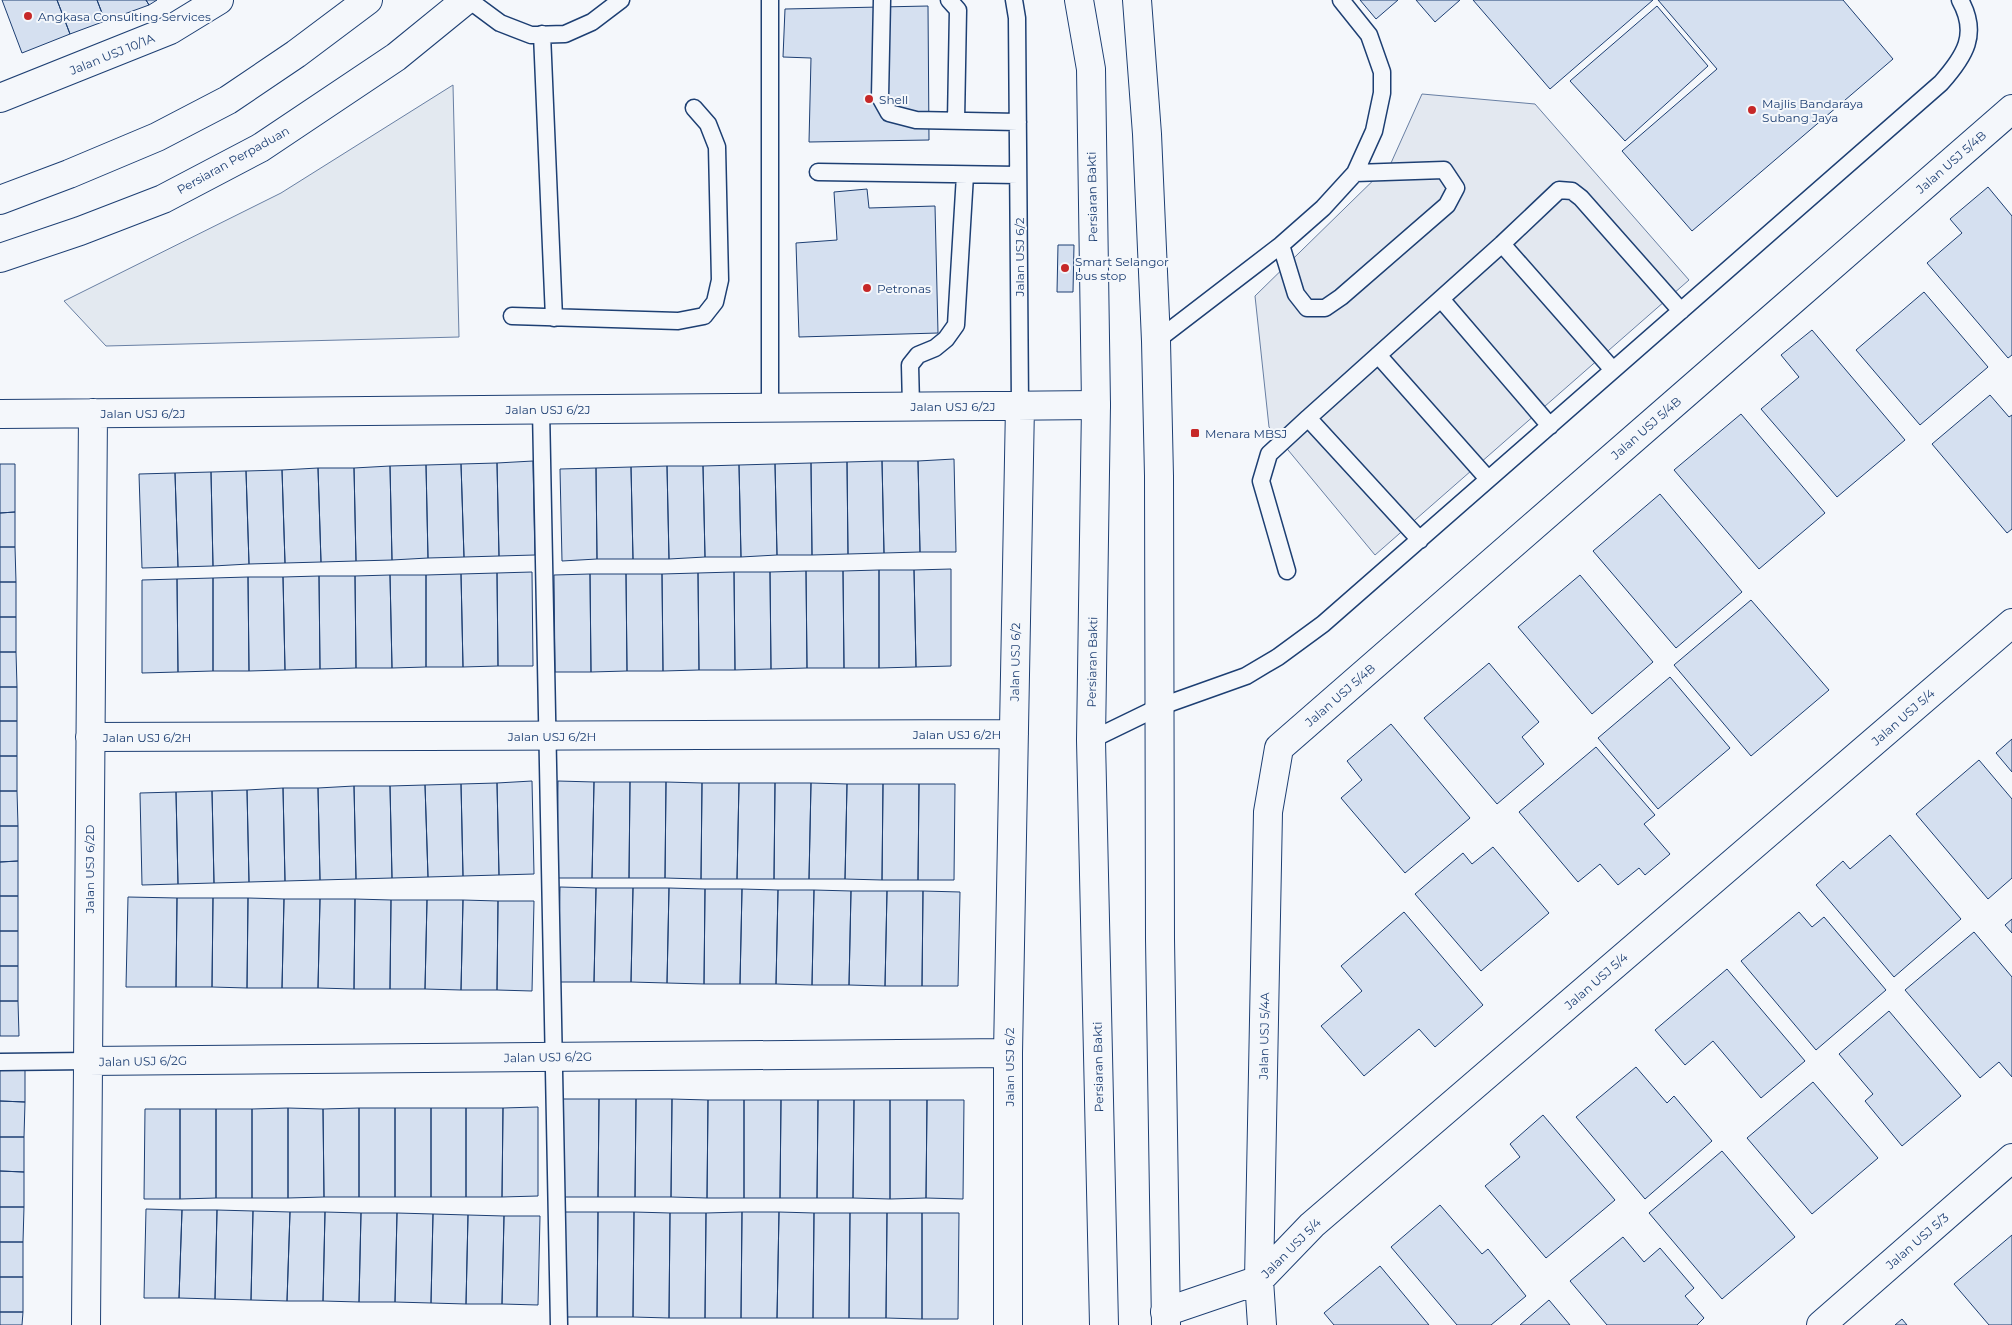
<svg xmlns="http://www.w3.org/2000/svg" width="2012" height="1325" font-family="Montserrat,sans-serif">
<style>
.green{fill:#e3e9f0;stroke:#687fa3}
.parking{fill:#e3e8f0;stroke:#687fa3}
.building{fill:#d5e0f0;stroke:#1d3f73}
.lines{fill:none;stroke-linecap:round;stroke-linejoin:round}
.lane-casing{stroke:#1d3f73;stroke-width:19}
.street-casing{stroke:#1d3f73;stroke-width:30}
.secondary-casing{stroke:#1d3f73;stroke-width:30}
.lane{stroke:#f4f7fb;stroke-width:16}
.street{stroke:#f4f7fb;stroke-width:28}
.secondary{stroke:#f4f7fb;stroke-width:28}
.poi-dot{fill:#c62828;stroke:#f4f7fb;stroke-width:2}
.labels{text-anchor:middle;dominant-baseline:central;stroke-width:4;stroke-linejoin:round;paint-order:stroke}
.poi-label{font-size:12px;fill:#1d3f73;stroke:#f4f7fb;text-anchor:start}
.street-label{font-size:12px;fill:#1d3f73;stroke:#f4f7fb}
</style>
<rect width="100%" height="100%" fill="#f4f7fb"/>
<path class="green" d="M 453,85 L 459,337 L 106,346 L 64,301 L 281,193 Z"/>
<path class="parking" d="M 1422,94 L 1535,104 L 1689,280 L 1375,555 L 1269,427 L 1255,296 L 1391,163 Z"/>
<path class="building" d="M 2,0 L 57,0 L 70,34 L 22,53 Z
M 57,0 L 97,0 L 105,21 L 70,34 Z
M 97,0 L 146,0 L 149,5 L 105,21 Z
M 146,0 L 157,0 L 149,5 Z
M 1360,0 L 1398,0 L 1376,19 Z
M 1416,0 L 1460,0 L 1435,22 Z
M 1473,0 L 1653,0 L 1550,89 Z
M 1658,0 L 1843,0 L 1893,59 L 1692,231 L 1622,151 L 1717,69 Z
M 928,6 L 929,140 L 809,142 L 811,58 L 783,57 L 785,9 Z
M 1657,6 L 1708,66 L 1625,141 L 1570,81 Z
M 1988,187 L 2012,216 L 2012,355 L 2008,358 L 1927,263 L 1962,233 L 1950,219 Z
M 867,189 L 869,208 L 935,206 L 938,333 L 799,337 L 796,243 L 837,240 L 834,192 Z
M 1058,245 L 1074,245 L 1073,292 L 1057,292 Z
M 1924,292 L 1988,367 L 1920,425 L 1856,350 Z
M 1812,330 L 1905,440 L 1837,497 L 1761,409 L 1799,377 L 1781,355 Z
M 1990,395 L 2009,417 L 2012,415 L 2012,529 L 2007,533 L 1932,444 Z
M 1741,414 L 1825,513 L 1759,569 L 1674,470 Z
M 954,459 L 956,552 L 920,552 L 918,461 Z
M 533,461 L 535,555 L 499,556 L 497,463 Z
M 882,461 L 884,553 L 848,554 L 847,462 Z
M 882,461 L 918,461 L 920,552 L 884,553 Z
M 847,462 L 848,554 L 812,555 L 811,463 Z
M 497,463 L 499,556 L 464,557 L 461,464 Z
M 811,463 L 812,555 L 777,555 L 775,464 Z
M 0,464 L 15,464 L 15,512 L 0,513 Z
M 461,464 L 464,557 L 428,558 L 426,465 Z
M 775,464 L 777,555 L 741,557 L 739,465 Z
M 426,465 L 428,558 L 392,560 L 390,466 Z
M 739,465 L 741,557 L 705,557 L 703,466 Z
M 390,466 L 392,560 L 356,561 L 354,468 Z
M 667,466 L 669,559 L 633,559 L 631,467 Z
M 667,466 L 703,466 L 705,557 L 669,559 Z
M 631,467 L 633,559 L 597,559 L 596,468 Z
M 318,468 L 321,562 L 285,563 L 282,470 Z
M 318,468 L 354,468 L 356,561 L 321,562 Z
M 596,468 L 597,559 L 562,561 L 560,469 Z
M 282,470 L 285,563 L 249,564 L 246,471 Z
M 246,471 L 249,564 L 213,566 L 211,472 Z
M 211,472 L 213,566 L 178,567 L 175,473 Z
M 175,473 L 178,567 L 142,568 L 139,474 Z
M 1660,494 L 1742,592 L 1676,648 L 1593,551 Z
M 15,512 L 15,547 L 0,547 L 0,513 Z
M 0,547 L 15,547 L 16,582 L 0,582 Z
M 951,569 L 951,666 L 916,667 L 914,570 Z
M 879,570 L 914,570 L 916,667 L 879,668 Z
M 879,570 L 879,668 L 844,668 L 843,571 Z
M 806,571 L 843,571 L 844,668 L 807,668 Z
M 806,571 L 807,668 L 771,669 L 770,572 Z
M 532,572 L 533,666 L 498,666 L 497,573 Z
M 734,572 L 770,572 L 771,669 L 735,670 Z
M 734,572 L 735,670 L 699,670 L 698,573 Z
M 497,573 L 498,666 L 463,667 L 461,574 Z
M 698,573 L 699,670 L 663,671 L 662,574 Z
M 461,574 L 463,667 L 426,667 L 426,575 Z
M 590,574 L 591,672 L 555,672 L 554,575 Z
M 590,574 L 626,574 L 627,671 L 591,672 Z
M 626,574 L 662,574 L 663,671 L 627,671 Z
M 390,575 L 426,575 L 426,667 L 392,668 Z
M 390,575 L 392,668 L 356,668 L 355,576 Z
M 1580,575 L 1653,662 L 1592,714 L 1518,627 Z
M 319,576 L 355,576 L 356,668 L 320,669 Z
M 319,576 L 320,669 L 285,670 L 283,577 Z
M 248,577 L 283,577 L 285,670 L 249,671 Z
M 248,577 L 249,671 L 213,671 L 213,578 Z
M 213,578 L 213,671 L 178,672 L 177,579 Z
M 177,579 L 178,672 L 142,673 L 142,580 Z
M 0,582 L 16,582 L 16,617 L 0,617 Z
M 1751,600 L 1829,690 L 1751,756 L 1674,665 Z
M 0,617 L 16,617 L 16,652 L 0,652 Z
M 0,652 L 16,652 L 17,687 L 0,687 Z
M 1489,663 L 1539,722 L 1522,737 L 1544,764 L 1497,804 L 1424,718 Z
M 1670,677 L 1730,748 L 1658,809 L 1598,738 Z
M 0,687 L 17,687 L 17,721 L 0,721 Z
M 0,721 L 17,721 L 17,756 L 0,756 Z
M 1391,724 L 1470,818 L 1405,873 L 1341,798 L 1362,780 L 1347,761 Z
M 2012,739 L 2012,772 L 1996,753 Z
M 1596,747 L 1655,815 L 1644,824 L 1670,854 L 1645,875 L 1639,868 L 1618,885 L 1600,864 L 1578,882 L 1519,812 Z
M 0,756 L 17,756 L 17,791 L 0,791 Z
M 1979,760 L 2012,799 L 2012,878 L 1988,899 L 1916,814 Z
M 532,781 L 534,874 L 499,875 L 497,783 Z
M 558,781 L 594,782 L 592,878 L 557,878 Z
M 594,782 L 630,782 L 629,878 L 592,878 Z
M 630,782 L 666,782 L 665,878 L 629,878 Z
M 666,782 L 702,783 L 701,879 L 665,878 Z
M 497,783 L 499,875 L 463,876 L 461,784 Z
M 702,783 L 739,783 L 737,879 L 701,879 Z
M 739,783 L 775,783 L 774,879 L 737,879 Z
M 775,783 L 811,783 L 809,879 L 774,879 Z
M 811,783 L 847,784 L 845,879 L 809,879 Z
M 461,784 L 463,876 L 428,877 L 425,785 Z
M 847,784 L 883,784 L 882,880 L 845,879 Z
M 883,784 L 919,784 L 918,880 L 882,880 Z
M 919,784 L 955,784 L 954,880 L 918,880 Z
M 425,785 L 428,877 L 392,878 L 390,786 Z
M 354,786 L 356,879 L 320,880 L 318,788 Z
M 354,786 L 390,786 L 392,878 L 356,879 Z
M 283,788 L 285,881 L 249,882 L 247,790 Z
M 283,788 L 318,788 L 320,880 L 285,881 Z
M 247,790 L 249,882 L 214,883 L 212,791 Z
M 0,791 L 17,791 L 18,826 L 0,826 Z
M 212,791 L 214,883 L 178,884 L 176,792 Z
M 176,792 L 178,884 L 142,885 L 140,793 Z
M 0,826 L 18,826 L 18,861 L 0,862 Z
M 1890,835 L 1961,919 L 1894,977 L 1816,885 L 1843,861 L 1850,869 Z
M 1493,847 L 1549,913 L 1481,971 L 1415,894 L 1463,853 L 1472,864 Z
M 18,861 L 18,896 L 0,896 L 0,862 Z
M 560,887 L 596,888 L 594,982 L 558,982 Z
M 596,888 L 633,888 L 631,982 L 594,982 Z
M 633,888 L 669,888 L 667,983 L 631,982 Z
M 669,888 L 705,889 L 704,984 L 667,983 Z
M 705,889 L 742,889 L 740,984 L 704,984 Z
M 742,889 L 778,890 L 776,984 L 740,984 Z
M 778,890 L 814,890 L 812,985 L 776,984 Z
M 814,890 L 851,891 L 849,985 L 812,985 Z
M 851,891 L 887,891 L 885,986 L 849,985 Z
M 887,891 L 923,891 L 922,986 L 885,986 Z
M 923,891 L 960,892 L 958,986 L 922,986 Z
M 0,896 L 18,896 L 18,931 L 0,931 Z
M 128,897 L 177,898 L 176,987 L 126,987 Z
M 177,898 L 213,898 L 212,987 L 176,987 Z
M 213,898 L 248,898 L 247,988 L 212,987 Z
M 248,898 L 284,899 L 282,988 L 247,988 Z
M 284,899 L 320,899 L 318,988 L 282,988 Z
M 320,899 L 355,899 L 354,989 L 318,988 Z
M 355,899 L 391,900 L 390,989 L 354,989 Z
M 391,900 L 427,900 L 425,989 L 390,989 Z
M 427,900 L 463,900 L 461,990 L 425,989 Z
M 463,900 L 498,901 L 497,990 L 461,990 Z
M 498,901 L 534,901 L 532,991 L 497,990 Z
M 1404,912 L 1483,1005 L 1435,1047 L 1419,1029 L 1364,1076 L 1321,1026 L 1362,991 L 1341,966 Z
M 1799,912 L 1812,927 L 1824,917 L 1886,990 L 1816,1050 L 1741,961 Z
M 2012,919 L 2012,933 L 2005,925 Z
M 0,931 L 18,931 L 18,966 L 0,966 Z
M 1974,932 L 2012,977 L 2012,1077 L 1999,1062 L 1980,1078 L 1905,990 Z
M 0,966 L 18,966 L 18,1001 L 0,1001 Z
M 1727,969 L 1805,1061 L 1761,1098 L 1713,1041 L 1685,1065 L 1655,1030 Z
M 0,1001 L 18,1001 L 19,1036 L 0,1036 Z
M 1889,1011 L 1961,1096 L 1902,1146 L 1865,1101 L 1873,1094 L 1839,1054 Z
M 0,1066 L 25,1066 L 25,1102 L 0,1101 Z
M 1636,1067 L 1667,1103 L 1674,1096 L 1712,1141 L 1645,1199 L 1576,1117 Z
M 1813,1082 L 1878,1158 L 1812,1214 L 1747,1138 Z
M 562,1099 L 599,1099 L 598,1197 L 561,1197 Z
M 599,1099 L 636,1099 L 635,1197 L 598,1197 Z
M 636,1099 L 672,1099 L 671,1197 L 635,1197 Z
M 672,1099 L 708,1100 L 707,1198 L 671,1197 Z
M 708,1100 L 744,1100 L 744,1198 L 707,1198 Z
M 744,1100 L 781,1100 L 780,1198 L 744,1198 Z
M 781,1100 L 818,1100 L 817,1198 L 780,1198 Z
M 818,1100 L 854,1100 L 853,1198 L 817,1198 Z
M 854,1100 L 890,1100 L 890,1199 L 853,1198 Z
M 890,1100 L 927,1100 L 926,1198 L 890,1199 Z
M 927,1100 L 964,1100 L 963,1199 L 926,1198 Z
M 0,1101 L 25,1102 L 24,1137 L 0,1137 Z
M 538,1107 L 538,1196 L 502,1197 L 503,1108 Z
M 288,1108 L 288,1198 L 252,1198 L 252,1109 Z
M 288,1108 L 323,1109 L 324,1197 L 288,1198 Z
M 359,1108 L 359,1197 L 324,1197 L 323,1109 Z
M 359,1108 L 395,1108 L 395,1197 L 359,1197 Z
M 395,1108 L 431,1108 L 431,1197 L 395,1197 Z
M 431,1108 L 466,1108 L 466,1197 L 431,1197 Z
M 466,1108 L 503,1108 L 502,1197 L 466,1197 Z
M 145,1109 L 180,1109 L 180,1199 L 144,1199 Z
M 180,1109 L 216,1109 L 216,1198 L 180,1199 Z
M 216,1109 L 252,1109 L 252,1198 L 216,1198 Z
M 1543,1115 L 1615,1200 L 1546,1258 L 1485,1186 L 1520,1157 L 1510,1144 Z
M 0,1137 L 24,1137 L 24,1172 L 0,1171 Z
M 1722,1151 L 1795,1237 L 1722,1299 L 1649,1213 Z
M 0,1171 L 24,1172 L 24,1207 L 0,1207 Z
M 1440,1205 L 1482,1254 L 1488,1249 L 1526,1296 L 1491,1325 L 1457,1325 L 1391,1247 Z
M 0,1207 L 24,1207 L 23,1242 L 0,1242 Z
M 146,1209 L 182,1210 L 179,1298 L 144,1298 Z
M 182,1210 L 217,1210 L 215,1299 L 179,1298 Z
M 217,1210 L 253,1211 L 251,1300 L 215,1299 Z
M 253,1211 L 290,1212 L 287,1301 L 251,1300 Z
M 290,1212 L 325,1212 L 323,1301 L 287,1301 Z
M 325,1212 L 361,1213 L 359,1302 L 323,1301 Z
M 562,1212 L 598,1212 L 597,1317 L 561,1317 Z
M 598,1212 L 634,1212 L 633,1317 L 597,1317 Z
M 634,1212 L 670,1213 L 669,1318 L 633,1317 Z
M 742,1212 L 779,1212 L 777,1318 L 741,1318 Z
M 742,1212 L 741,1318 L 705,1318 L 706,1213 Z
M 779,1212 L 814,1213 L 813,1318 L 777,1318 Z
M 361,1213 L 397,1213 L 395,1302 L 359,1302 Z
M 397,1213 L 433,1214 L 431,1303 L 395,1302 Z
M 670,1213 L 706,1213 L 705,1318 L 669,1318 Z
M 814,1213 L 850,1213 L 849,1318 L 813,1318 Z
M 850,1213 L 887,1213 L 886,1318 L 849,1318 Z
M 887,1213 L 922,1213 L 922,1319 L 886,1318 Z
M 922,1213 L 959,1213 L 958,1319 L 922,1319 Z
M 433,1214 L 468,1215 L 466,1304 L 431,1303 Z
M 468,1215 L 504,1216 L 502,1304 L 466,1304 Z
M 504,1216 L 540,1216 L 538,1305 L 502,1304 Z
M 2012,1235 L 2012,1325 L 1989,1325 L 1954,1284 Z
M 1623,1237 L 1644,1262 L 1660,1248 L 1694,1288 L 1685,1296 L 1704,1318 L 1697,1325 L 1607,1325 L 1570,1281 Z
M 0,1242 L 23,1242 L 23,1277 L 0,1277 Z
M 1380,1266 L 1429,1325 L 1334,1325 L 1324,1313 Z
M 0,1277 L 23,1277 L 23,1312 L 0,1312 Z
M 1549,1300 L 1570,1325 L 1520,1325 Z
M 0,1312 L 23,1312 L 22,1325 L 0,1325 Z
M 1902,1319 L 1907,1325 L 1895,1325 Z"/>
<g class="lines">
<defs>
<path id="lane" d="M 469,0 L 500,23 L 531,35 L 565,34 L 592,22 L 621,0
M 882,0 L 880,97 L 889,113 L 916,120 L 1018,122
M 949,0 L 958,10 L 956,121
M 1014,0 L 1017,18 L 1020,405
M 542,34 L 554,318
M 818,172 L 1018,175
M 1502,244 L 1613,370
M 1281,245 L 1296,294 L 1307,308 L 1325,308 L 1341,297 L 1447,205 L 1456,188 L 1444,170 L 1355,173
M 1441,299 L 1550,426
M 512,316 L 678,321 L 704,316 L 715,302 L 720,280 L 717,147 L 708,124 L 694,108
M 1156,341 L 1281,245 L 1323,208 L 1355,173 L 1374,131 L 1382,93 L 1382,72 L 1369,35 L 1341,0
M 1378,355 L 1488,479
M 911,406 L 910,365 L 918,355 L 935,348 L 946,339 L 956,325 L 965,175
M 770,408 L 770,0
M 541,409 L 559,1325
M 1420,540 L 1308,418 L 1502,244 L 1559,190 L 1572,191 L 1581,198 L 1681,311
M 1287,571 L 1261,481 L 1269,454 L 1308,418
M 1091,740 L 1159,707 L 1246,676 L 1278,657 L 1323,624 L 1941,83 C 1965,56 1979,34 1960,0
M 0,1062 L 88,1061"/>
<path id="street" d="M 0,98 L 170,30 L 219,0
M 0,414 L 1096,405
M 90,737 L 1014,734
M 88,1061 L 1008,1053
M 1165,1312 L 1259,1280 L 1312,1225 L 2012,623
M 86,1325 L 93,413
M 1008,1325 L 1008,1053 L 1020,405
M 1262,1325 L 1259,1280 L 1268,812 L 1279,748 L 2012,109
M 1821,1325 L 2012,1158"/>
<path id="secondary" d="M 1079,0 L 1091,69 L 1096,405 L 1091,740 L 1104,1325
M 1137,0 L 1147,134 L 1156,341 L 1159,476 L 1160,939 L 1166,1325
M 0,200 L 69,174 L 157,137 L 228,100 L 296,54 L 368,0
M 0,258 L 80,231 L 163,199 L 260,148 L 396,57 L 466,0"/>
</defs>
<use href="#lane" class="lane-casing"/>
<use href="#street" class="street-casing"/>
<use href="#secondary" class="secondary-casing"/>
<use href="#lane" class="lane"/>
<use href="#street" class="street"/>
<use href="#secondary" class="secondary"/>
</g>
<g class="poi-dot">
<circle cx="28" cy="16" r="5"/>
<circle cx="869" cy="99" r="5"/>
<circle cx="1752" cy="110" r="5"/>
<circle cx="1065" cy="268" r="5"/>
<circle cx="867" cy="288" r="5"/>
<rect x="1190" y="428" width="10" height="10" rx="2.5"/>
</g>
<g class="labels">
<g class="poi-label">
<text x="38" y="16">Angkasa Consulting Services</text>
<text x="879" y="99">Shell</text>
<text x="1762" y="103">Majlis Bandaraya<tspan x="1762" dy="14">Subang Jaya</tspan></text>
<text x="1075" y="261">Smart Selangor<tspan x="1075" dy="14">bus stop</tspan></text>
<text x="877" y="288">Petronas</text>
<text x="1205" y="433">Menara MBSJ</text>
</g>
<g class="street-label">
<text transform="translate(112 54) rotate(-22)">Jalan USJ 10/1A</text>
<text transform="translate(233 160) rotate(-29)">Persiaran Perpaduan</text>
<text transform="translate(1951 162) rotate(-41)">Jalan USJ 5/4B</text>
<text transform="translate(1092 197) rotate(-91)">Persiaran Bakti</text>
<text transform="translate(1019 257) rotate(-90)">Jalan USJ 6/2</text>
<text x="953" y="406">Jalan USJ 6/2J</text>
<text x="548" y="409">Jalan USJ 6/2J</text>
<text x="143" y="413">Jalan USJ 6/2J</text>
<text transform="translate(1646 428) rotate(-41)">Jalan USJ 5/4B</text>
<text transform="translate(1015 662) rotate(-89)">Jalan USJ 6/2</text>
<text transform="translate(1092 662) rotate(-89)">Persiaran Bakti</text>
<text transform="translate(1340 695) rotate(-41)">Jalan USJ 5/4B</text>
<text transform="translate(1903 717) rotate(-41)">Jalan USJ 5/4</text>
<text x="957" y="734">Jalan USJ 6/2H</text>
<text x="552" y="736">Jalan USJ 6/2H</text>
<text x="147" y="737">Jalan USJ 6/2H</text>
<text transform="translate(89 869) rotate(-90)">Jalan USJ 6/2D</text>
<text transform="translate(1596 981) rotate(-41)">Jalan USJ 5/4</text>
<text transform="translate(1264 1036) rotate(-89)">Jalan USJ 5/4A</text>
<text transform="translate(548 1057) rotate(-1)">Jalan USJ 6/2G</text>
<text transform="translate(143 1061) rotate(-1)">Jalan USJ 6/2G</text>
<text transform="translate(1009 1067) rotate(-90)">Jalan USJ 6/2</text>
<text transform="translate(1098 1067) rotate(-91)">Persiaran Bakti</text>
<text transform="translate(1917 1241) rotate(-41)">Jalan USJ 5/3</text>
<text transform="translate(1291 1248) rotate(-45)">Jalan USJ 5/4</text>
</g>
</g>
</svg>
